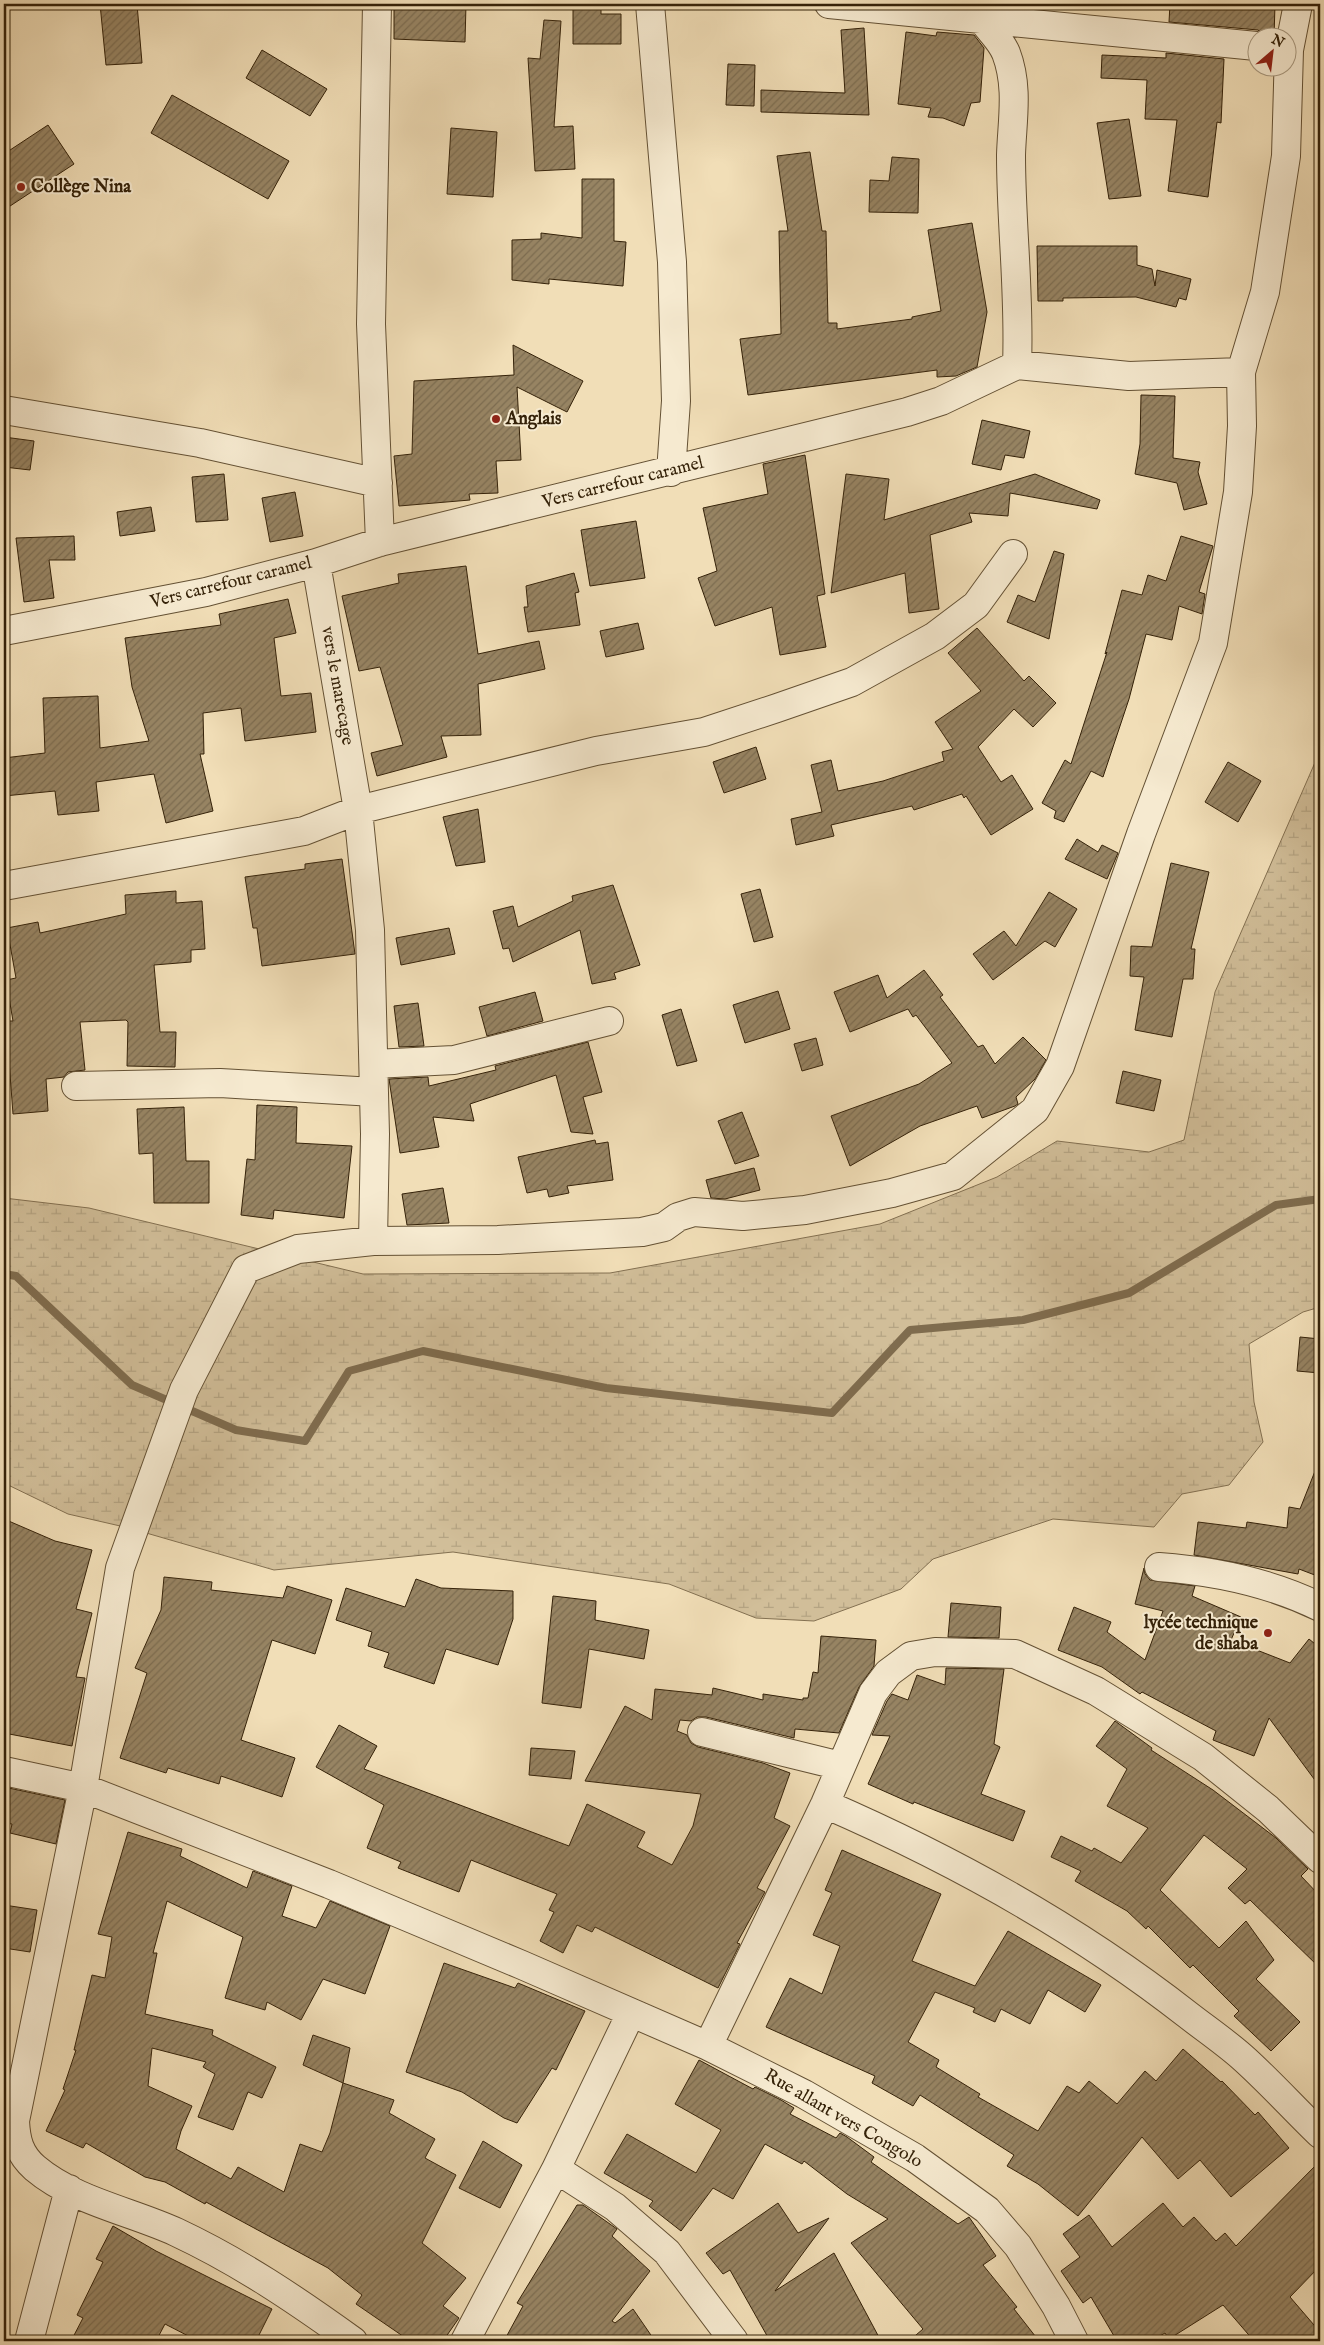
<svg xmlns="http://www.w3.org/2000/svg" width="1324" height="2345" font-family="'IM FELL English',serif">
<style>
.wetland{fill:url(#wetland-marsh);stroke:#837051}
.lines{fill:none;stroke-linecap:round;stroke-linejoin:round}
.stream{stroke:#7f6c4e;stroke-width:8}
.building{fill:url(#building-hatch);stroke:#352209}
.minor-casing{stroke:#645134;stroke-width:30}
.minor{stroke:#f6ead0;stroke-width:28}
.poi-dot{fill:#8f2418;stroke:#f6ead0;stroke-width:2}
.labels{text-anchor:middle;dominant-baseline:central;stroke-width:4;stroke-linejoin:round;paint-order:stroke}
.poi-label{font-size:18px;font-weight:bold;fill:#352209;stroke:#f6ead0;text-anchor:start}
.street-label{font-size:18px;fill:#352209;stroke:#f6ead0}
</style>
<defs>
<pattern id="wetland-marsh" width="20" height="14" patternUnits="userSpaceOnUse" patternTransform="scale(1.25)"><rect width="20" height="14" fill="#d1be99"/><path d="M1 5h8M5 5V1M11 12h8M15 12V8" fill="none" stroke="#b4a382"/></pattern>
<pattern id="building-hatch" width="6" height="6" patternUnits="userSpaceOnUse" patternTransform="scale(1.25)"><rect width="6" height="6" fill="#978463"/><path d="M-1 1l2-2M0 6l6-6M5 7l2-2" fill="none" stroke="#7c6c50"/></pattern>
</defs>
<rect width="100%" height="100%" fill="#f1deb7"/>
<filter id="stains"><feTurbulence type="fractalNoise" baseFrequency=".004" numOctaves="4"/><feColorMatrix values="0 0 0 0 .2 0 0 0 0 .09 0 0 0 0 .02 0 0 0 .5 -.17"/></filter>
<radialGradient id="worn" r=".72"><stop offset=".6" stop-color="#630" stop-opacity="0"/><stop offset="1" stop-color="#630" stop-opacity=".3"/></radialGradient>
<path class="wetland" d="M 1320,751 L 1320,1307 L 1303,1312 L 1249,1344 L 1254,1402 L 1263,1442 L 1229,1485 L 1182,1494 L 1154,1527 L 1053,1519 L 933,1559 L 901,1589 L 814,1621 L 756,1618 L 669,1584 L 453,1552 L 274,1570 L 129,1528 L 68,1514 L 4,1483 L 4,1198 L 89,1208 L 363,1274 L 610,1273 L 880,1224 L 997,1177 L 1057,1141 L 1149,1152 L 1184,1140 L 1215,992 Z"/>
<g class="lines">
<path class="stream" d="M 4,1274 L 16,1276 L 132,1385 L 236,1430 L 305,1441 L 349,1371 L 423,1351 L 606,1388 L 832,1413 L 910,1330 L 1023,1320 L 1129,1293 L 1276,1205 L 1320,1199"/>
</g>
<path class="building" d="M 100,4 L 137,4 L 142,63 L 106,65 Z
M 394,4 L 466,4 L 465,42 L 394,39 Z
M 1170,4 L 1275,4 L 1274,38 L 1269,38 L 1258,30 L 1169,22 Z
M 573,6 L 601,7 L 601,14 L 621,14 L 621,44 L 573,44 Z
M 544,20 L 561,21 L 554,127 L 573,126 L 575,169 L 535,171 L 528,58 L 540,59 Z
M 864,28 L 869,115 L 761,112 L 761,90 L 845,93 L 841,30 Z
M 906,32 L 936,36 L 937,32 L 974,35 L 984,48 L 980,102 L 971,103 L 964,126 L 943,118 L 928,117 L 931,108 L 898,104 Z
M 262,50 L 327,89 L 310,116 L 246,78 Z
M 1166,53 L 1224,59 L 1221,123 L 1217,122 L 1208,197 L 1168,191 L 1177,120 L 1145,119 L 1147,80 L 1101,78 L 1102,55 L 1166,58 Z
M 728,64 L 755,65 L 754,106 L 726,105 Z
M 172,95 L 289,161 L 268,199 L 151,133 Z
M 1129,119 L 1141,196 L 1109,199 L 1097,123 Z
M 48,125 L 74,164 L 4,210 L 4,154 Z
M 451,128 L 497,132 L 493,197 L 447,194 Z
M 810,152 L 822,231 L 826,231 L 828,323 L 837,323 L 837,329 L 912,319 L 912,317 L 941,311 L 928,230 L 972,223 L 987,312 L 977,367 L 956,376 L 937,377 L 937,370 L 748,395 L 740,339 L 781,334 L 779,231 L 788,231 L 777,156 Z
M 892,157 L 919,159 L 918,213 L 869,212 L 870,180 L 889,181 Z
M 582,179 L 614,179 L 614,241 L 626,242 L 623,286 L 549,279 L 549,284 L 512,280 L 512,240 L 541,239 L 541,233 L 582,238 Z
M 1037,246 L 1137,246 L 1137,265 L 1152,269 L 1155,286 L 1157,270 L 1191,279 L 1186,300 L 1179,298 L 1176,307 L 1136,297 L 1063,298 L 1063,301 L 1038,301 Z
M 513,345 L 583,381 L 567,412 L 517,387 L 521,460 L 496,461 L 498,493 L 469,494 L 470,500 L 399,506 L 394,456 L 412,454 L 414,381 L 514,375 Z
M 1141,395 L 1175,396 L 1173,458 L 1200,462 L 1198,472 L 1207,504 L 1184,510 L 1177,483 L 1135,474 L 1140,444 Z
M 982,420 L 1030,431 L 1024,458 L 1005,455 L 1001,470 L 972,464 Z
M 4,437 L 34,441 L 30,470 L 4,467 Z
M 805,455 L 825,594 L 817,596 L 826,647 L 780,655 L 772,607 L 715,626 L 698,578 L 717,571 L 703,508 L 768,494 L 763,464 Z
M 224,474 L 228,520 L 196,522 L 192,477 Z
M 846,474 L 889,479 L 884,520 L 1035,474 L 1100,500 L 1097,509 L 1010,493 L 1008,516 L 969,513 L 972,522 L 930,535 L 939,609 L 909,613 L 905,573 L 831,593 Z
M 295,492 L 303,536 L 270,542 L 262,498 Z
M 151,507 L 155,531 L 120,536 L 117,512 Z
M 636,521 L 645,578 L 590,586 L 581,530 Z
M 74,536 L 75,560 L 49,560 L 54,598 L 24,602 L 16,538 Z
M 1181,536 L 1213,546 L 1199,592 L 1205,594 L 1202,614 L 1179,606 L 1172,640 L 1146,634 L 1129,699 L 1103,777 L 1091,771 L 1064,822 L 1054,818 L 1056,811 L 1042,803 L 1065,760 L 1071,764 L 1107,652 L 1105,654 L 1122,590 L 1142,595 L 1148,575 L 1166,581 Z
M 1054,551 L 1064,554 L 1049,639 L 1007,622 L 1018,595 L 1035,602 Z
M 466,566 L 478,654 L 539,641 L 545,669 L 478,684 L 481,735 L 441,736 L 447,757 L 377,776 L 371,753 L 403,745 L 380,667 L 359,671 L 342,596 L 399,583 L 398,574 Z
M 574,573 L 579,592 L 575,593 L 580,625 L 528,632 L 524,607 L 528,607 L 526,586 Z
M 288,599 L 296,633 L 274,638 L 281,696 L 311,693 L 316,732 L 245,741 L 241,708 L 203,713 L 204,754 L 200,754 L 213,811 L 166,823 L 154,774 L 96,782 L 99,811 L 58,815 L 55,791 L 4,796 L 4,758 L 45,753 L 43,698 L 98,696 L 100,748 L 149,741 L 132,687 L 125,638 L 221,625 L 219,614 Z
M 638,623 L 644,649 L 606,657 L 600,631 Z
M 977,628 L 1024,681 L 1029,676 L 1056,703 L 1033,727 L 1014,709 L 978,747 L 1001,782 L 1012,775 L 1033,809 L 991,835 L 966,796 L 964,798 L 962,794 L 914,810 L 912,806 L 831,825 L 834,836 L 796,845 L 791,819 L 822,812 L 811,765 L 831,760 L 838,791 L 883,781 L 944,761 L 942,752 L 953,749 L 935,722 L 981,691 L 948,653 Z
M 756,747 L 766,779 L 724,793 L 713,762 Z
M 1228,762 L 1261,781 L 1238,822 L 1205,802 Z
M 478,809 L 485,862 L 456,866 L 443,817 Z
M 1077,839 L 1098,852 L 1102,845 L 1118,853 L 1107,879 L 1065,859 Z
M 342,859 L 355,954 L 262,966 L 257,928 L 253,928 L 245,877 L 305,869 L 305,864 Z
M 1171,863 L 1209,872 L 1191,949 L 1195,949 L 1193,979 L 1183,979 L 1172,1037 L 1135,1030 L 1144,977 L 1130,976 L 1131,946 L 1152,947 Z
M 613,885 L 640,965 L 614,973 L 616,979 L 592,984 L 580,930 L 513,962 L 509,948 L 503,949 L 493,911 L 513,906 L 518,927 L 573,901 L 572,896 Z
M 760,889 L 773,937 L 754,942 L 741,894 Z
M 176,891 L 176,903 L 202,901 L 205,949 L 191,950 L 191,962 L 154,965 L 160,1032 L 176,1032 L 175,1067 L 127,1066 L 128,1022 L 126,1020 L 80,1022 L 85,1070 L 68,1072 L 64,1077 L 46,1079 L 48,1111 L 13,1114 L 6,1021 L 13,1021 L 6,980 L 16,978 L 7,928 L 38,922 L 40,933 L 126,914 L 125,895 Z
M 1049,892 L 1077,909 L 1055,947 L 1045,941 L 993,980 L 973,954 L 1004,931 L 1016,946 Z
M 449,928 L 455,954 L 401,965 L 396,938 Z
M 924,970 L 943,995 L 940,997 L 978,1047 L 983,1045 L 995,1064 L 1023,1037 L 1046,1060 L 1035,1079 L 1016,1097 L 1018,1104 L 1015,1106 L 982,1118 L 977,1106 L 920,1126 L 850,1166 L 831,1116 L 919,1084 L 952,1063 L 916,1015 L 913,1017 L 908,1009 L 850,1032 L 834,992 L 878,975 L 887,998 Z
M 778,991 L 790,1029 L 745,1043 L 733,1005 Z
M 535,992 L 543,1021 L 487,1036 L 479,1007 Z
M 418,1003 L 424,1046 L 399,1047 L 394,1006 Z
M 681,1009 L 697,1061 L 677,1066 L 662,1015 Z
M 816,1038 L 823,1065 L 802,1071 L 794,1044 Z
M 588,1042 L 602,1092 L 583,1097 L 593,1134 L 571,1132 L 556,1075 L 470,1104 L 474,1121 L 433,1117 L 439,1147 L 400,1153 L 389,1079 L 428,1077 L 429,1086 L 496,1070 L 495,1066 Z
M 1123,1071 L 1161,1080 L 1154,1111 L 1116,1103 Z
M 257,1105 L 297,1107 L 296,1143 L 352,1146 L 344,1218 L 274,1210 L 273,1219 L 241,1215 L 247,1159 L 255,1160 Z
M 184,1107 L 186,1161 L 209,1161 L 209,1203 L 154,1203 L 153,1153 L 139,1154 L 137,1109 Z
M 742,1112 L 759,1156 L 735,1164 L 718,1121 Z
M 595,1140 L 596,1144 L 608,1142 L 613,1180 L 567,1186 L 569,1193 L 549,1197 L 547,1189 L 527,1193 L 518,1157 Z
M 754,1168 L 760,1190 L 725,1199 L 711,1198 L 706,1180 Z
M 443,1188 L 449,1223 L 407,1225 L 402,1194 Z
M 1300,1337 L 1320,1339 L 1320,1373 L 1297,1371 Z
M 1319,1461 L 1320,1577 L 1299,1569 L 1298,1574 L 1194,1555 L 1198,1522 L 1246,1528 L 1247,1522 L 1287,1528 L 1289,1507 L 1300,1509 Z
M 4,1519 L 55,1541 L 92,1550 L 76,1609 L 92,1613 L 76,1677 L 85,1678 L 72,1746 L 4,1733 Z
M 1144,1568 L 1145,1574 L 1150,1580 L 1195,1586 L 1192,1596 L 1241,1617 L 1231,1640 L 1290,1663 L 1309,1639 L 1320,1648 L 1320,1787 L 1269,1718 L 1254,1756 L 1213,1740 L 1216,1731 L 1142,1692 L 1140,1694 L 1102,1667 L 1058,1650 L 1074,1607 L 1111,1622 L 1107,1632 L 1145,1660 L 1163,1611 L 1135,1604 Z
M 164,1577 L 212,1582 L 211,1590 L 283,1598 L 287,1586 L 332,1600 L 315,1654 L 272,1640 L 241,1740 L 295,1758 L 282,1797 L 221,1776 L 219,1784 L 168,1768 L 166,1773 L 120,1758 L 147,1673 L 135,1668 L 161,1610 Z
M 416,1579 L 441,1588 L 513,1591 L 513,1619 L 498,1665 L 446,1649 L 434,1684 L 384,1667 L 389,1653 L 368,1646 L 372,1632 L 336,1620 L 346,1588 L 405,1607 Z
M 553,1596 L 596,1601 L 595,1620 L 649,1630 L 644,1659 L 589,1649 L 581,1708 L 542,1703 Z
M 951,1603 L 1001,1607 L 999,1638 L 948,1637 Z
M 821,1636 L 876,1640 L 874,1666 L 859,1687 L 839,1733 L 795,1729 L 794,1738 L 706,1717 L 697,1717 L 691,1721 L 680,1720 L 677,1731 L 687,1735 L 691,1743 L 698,1747 L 763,1763 L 790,1773 L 774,1818 L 790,1826 L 757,1888 L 765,1892 L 737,1943 L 740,1944 L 718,1988 L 595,1927 L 592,1932 L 577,1925 L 563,1953 L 540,1941 L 554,1912 L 549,1910 L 557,1894 L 471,1860 L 459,1892 L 398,1868 L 401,1862 L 367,1848 L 384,1805 L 316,1767 L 339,1725 L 377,1746 L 364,1769 L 569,1846 L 587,1804 L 645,1832 L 637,1847 L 672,1865 L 693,1826 L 701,1794 L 585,1781 L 625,1706 L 652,1720 L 655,1689 L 712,1695 L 713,1688 L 763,1700 L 763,1694 L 803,1700 L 803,1698 L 808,1698 L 813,1672 L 818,1673 Z
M 946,1668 L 1004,1669 L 994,1744 L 1000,1747 L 981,1794 L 1025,1811 L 1013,1841 L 914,1802 L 913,1804 L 868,1784 L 890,1736 L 872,1735 L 887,1701 L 892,1694 L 908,1700 L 917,1675 L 945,1685 Z
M 1115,1721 L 1152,1748 L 1151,1750 L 1213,1790 L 1276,1838 L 1308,1869 L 1301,1876 L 1320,1896 L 1320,1968 L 1250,1900 L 1245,1904 L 1228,1888 L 1247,1869 L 1204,1835 L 1160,1890 L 1219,1948 L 1246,1921 L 1274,1960 L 1256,1979 L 1300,2022 L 1271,2051 L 1234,2016 L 1239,2011 L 1193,1965 L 1190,1968 L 1148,1926 L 1146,1929 L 1127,1911 L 1075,1881 L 1081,1871 L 1051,1857 L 1061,1836 L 1092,1851 L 1094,1848 L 1121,1863 L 1148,1828 L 1107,1806 L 1127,1769 L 1096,1746 Z
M 531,1748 L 575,1751 L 571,1779 L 529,1775 Z
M 4,1787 L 65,1800 L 56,1844 L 10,1833 L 12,1824 L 4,1823 Z
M 128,1832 L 182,1849 L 180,1856 L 247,1888 L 253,1871 L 292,1886 L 282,1916 L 316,1928 L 330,1901 L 390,1926 L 365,1994 L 323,1979 L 301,2020 L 267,2002 L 265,2010 L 225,1998 L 243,1937 L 167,1901 L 153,1953 L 157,1953 L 145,2014 L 213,2030 L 212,2035 L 276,2067 L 262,2098 L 248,2092 L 233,2130 L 198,2117 L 215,2074 L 203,2067 L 206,2062 L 152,2048 L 148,2086 L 192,2106 L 181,2131 L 176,2149 L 231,2179 L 238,2167 L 284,2192 L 300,2144 L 322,2152 L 330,2133 L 343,2083 L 394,2100 L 389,2113 L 435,2139 L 425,2158 L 456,2175 L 422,2243 L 466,2278 L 443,2306 L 459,2318 L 443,2341 L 410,2341 L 356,2304 L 362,2295 L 328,2268 L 206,2202 L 205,2204 L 165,2182 L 145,2177 L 86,2143 L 83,2148 L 46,2131 L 65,2090 L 63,2089 L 76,2050 L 74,2050 L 92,1975 L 105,1978 L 112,1937 L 98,1934 Z
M 842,1850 L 941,1894 L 912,1961 L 975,1986 L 1008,1931 L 1101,1985 L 1085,2012 L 1048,1990 L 1030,2024 L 1001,2009 L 995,2022 L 973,2012 L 975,2008 L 935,1992 L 908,2042 L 939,2060 L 936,2067 L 980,2094 L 978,2097 L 1038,2131 L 1067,2086 L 1079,2093 L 1089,2081 L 1117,2104 L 1145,2071 L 1156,2081 L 1183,2049 L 1221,2082 L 1222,2081 L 1255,2115 L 1258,2112 L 1289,2148 L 1231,2197 L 1200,2160 L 1178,2179 L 1142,2137 L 1078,2216 L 1038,2184 L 1007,2166 L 1014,2155 L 920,2095 L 913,2106 L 872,2083 L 875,2076 L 766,2027 L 790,1978 L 822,1994 L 840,1946 L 813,1935 L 832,1893 L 825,1890 Z
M 4,1905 L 37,1910 L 30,1952 L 4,1948 Z
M 444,1963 L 515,1988 L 518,1983 L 585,2011 L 556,2070 L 552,2068 L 517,2123 L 504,2118 L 462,2092 L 406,2072 Z
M 313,2035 L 350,2048 L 343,2083 L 303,2065 Z
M 699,2060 L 753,2089 L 755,2087 L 781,2100 L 794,2108 L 790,2114 L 836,2138 L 840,2133 L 847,2137 L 874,2157 L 871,2162 L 958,2224 L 969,2217 L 996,2256 L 983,2265 L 1017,2307 L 1014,2309 L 1039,2341 L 909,2341 L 923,2329 L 851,2243 L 888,2219 L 847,2194 L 804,2161 L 802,2164 L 765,2144 L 733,2199 L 713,2188 L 681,2231 L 649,2206 L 653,2201 L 604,2173 L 627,2134 L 696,2173 L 721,2130 L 675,2104 Z
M 483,2141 L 522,2165 L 500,2208 L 459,2188 Z
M 1320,2161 L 1320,2266 L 1290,2297 L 1320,2332 L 1320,2341 L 1254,2341 L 1223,2305 L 1169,2339 L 1165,2333 L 1151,2341 L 1117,2341 L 1091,2297 L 1083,2303 L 1061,2271 L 1080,2257 L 1063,2234 L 1089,2215 L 1112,2247 L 1163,2203 L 1183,2227 L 1194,2217 L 1216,2241 L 1225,2233 L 1236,2246 Z
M 778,2203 L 798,2233 L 829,2218 L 775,2291 L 834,2253 L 881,2341 L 770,2341 L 730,2270 L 723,2274 L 706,2253 Z
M 577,2205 L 583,2205 L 617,2229 L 612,2236 L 650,2271 L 612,2321 L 615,2323 L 633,2309 L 655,2341 L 504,2341 L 523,2306 L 517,2303 Z
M 113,2226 L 156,2251 L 272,2309 L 256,2341 L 198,2341 L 165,2324 L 156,2341 L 71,2341 L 83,2318 L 77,2315 L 103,2262 L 96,2259 Z"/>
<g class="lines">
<defs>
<path id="minor" d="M 377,4 L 371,324 L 380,542
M 650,4 L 672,262 L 676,401 L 671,472
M 829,4 L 1256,46
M 977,10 C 983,26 999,36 1006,53 C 1019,87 1012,121 1011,155 C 1011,226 1020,295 1017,365
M 4,410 L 200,443 L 378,483
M 316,563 L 358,810 L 370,930 L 375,1134 L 373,1241 L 498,1240 L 642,1232 L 664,1227 L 678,1217 L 694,1212 L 743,1216 L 805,1210 L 892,1193 L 953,1176 L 1035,1110 L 1060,1066 L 1141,834 L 1213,643 L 1238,492 L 1242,426 L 1241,372 L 1265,292 L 1286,156 L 1289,50 L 1298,4
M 4,631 L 206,592 L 316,563 L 380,542 L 907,412 L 941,401 L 1017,365 L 1129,376 L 1241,372
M 4,886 L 304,831 L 358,810 L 596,751 L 704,732 L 777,708 L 852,682 L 935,636 L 976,605 L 1013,554
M 374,1064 L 454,1060 L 609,1021
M 76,1086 L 220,1083 L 374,1092
M 1159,1567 C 1215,1571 1269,1582 1320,1607
M 702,1732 L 841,1766
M 4,1771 L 83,1788 L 329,1884 L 522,1965 L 708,2046 L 804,2094 L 915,2158 L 987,2210 L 1018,2246 L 1056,2306 L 1074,2341
M 825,1804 C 954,1860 1077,1928 1188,2015 C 1206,2029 1225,2042 1242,2057 C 1269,2081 1294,2109 1320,2134
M 708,2046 L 825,1804 L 873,1693 L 888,1673 L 911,1656 L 935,1652 L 1015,1654 L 1096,1691 L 1203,1757 L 1268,1809 L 1320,1859
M 556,2169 L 615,2207 L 667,2252 L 734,2341
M 29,2341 L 69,2189
M 353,2341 C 296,2300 240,2262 176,2232 C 130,2211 74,2201 35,2168 C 19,2154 16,2140 15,2121 L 83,1788 L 120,1568 L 184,1390 L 246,1269 L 298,1249 L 373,1241
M 465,2341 L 556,2169 L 631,2013"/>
</defs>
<use href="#minor" class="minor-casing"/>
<use href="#minor" class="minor"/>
</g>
<g class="poi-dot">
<circle cx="21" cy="187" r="5"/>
<circle cx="496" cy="419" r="5"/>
<circle cx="1268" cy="1633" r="5"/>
</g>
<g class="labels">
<g class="poi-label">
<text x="31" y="187">Collège Nina</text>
<text x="506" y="419">Anglais</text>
<text x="1258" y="1623" text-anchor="end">lycée technique<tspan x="1258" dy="21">de shaba</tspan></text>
</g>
<g class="street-label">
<text transform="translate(623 483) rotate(-14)">Vers carrefour caramel</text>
<text transform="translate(231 583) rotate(-14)">Vers carrefour caramel</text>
<text transform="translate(337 686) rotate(80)">vers le marecage</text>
<text transform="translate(843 2119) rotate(30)">Rue allant vers Congolo</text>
</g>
</g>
<rect width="1324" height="2345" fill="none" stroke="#f1deb7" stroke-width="20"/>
<rect x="5" y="5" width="1314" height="2335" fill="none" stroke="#352209" stroke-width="2.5"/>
<rect x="10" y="10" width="1304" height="2325" fill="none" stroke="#352209"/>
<g transform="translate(1272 52) rotate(28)"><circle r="24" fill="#f6ead0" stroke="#a99a80"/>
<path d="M0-4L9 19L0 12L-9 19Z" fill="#8f2418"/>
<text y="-8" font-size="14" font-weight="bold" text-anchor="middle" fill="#352209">N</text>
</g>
<rect width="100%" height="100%" filter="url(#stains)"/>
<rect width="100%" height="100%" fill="url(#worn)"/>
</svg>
